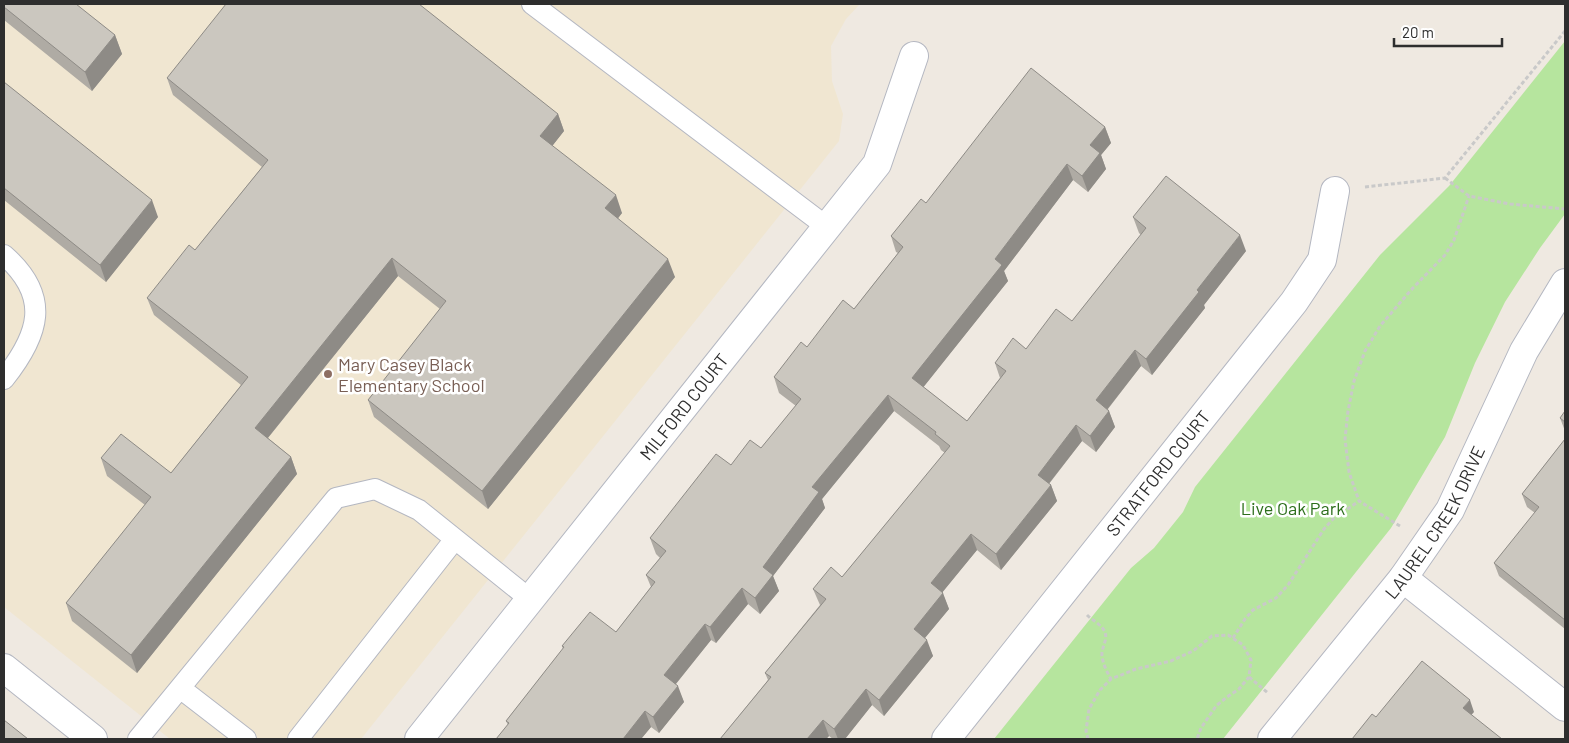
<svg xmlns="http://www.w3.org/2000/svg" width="1569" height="743" font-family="Barlow,sans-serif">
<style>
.education{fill:#f0e6d1}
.green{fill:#b6e59e}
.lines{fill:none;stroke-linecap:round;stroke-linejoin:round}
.lane-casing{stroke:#b4b7c1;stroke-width:22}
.street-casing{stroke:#b4b7c1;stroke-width:30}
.path{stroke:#c9c9c9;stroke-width:3;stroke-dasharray:4 2.5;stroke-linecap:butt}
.lane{stroke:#fff;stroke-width:20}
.street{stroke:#fff;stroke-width:28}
.wall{fill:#afaba4}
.shaded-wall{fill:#8e8b86}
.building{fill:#cbc7bf;stroke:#8e8b86}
.education-dot{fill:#8d6e63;stroke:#fff;stroke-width:2}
.labels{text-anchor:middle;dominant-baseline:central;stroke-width:5;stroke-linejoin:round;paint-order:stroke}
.education-label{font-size:18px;fill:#785e54;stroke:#fff;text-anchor:start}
.street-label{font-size:18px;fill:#2e2e2e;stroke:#fff}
.park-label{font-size:18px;fill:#2c6e1b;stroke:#fff}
</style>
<rect width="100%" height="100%" fill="#efe9e1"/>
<path class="education" d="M 4,4 L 860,4 L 846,19 L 831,46 L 832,81 L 843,114 L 839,141 L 361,739 L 170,739 L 4,607 Z"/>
<path class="green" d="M 1565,41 L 1565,214 L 1540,248 L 1505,302 L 1475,363 L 1445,437 L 1391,528 L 1223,739 L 994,739 L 1131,568 L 1154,548 L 1183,512 L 1195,487 L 1380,255 L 1449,186 Z"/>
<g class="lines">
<defs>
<path id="lane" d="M 532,4 L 827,227
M 4,255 C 52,297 39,335 4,379
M 180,688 L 246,739
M 138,739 L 336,498 L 375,489 L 419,510 L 531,600
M 298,739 L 455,539"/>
<g id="street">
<path d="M 1403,578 L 1565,707"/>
<path d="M 4,668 L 93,739"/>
<path id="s1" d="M 419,739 L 877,164 L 914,56"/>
<path id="s2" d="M 946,739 L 1294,302 L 1322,260 L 1335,191"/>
<path id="s3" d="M 1272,739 L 1403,578 L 1450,510 L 1524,351 L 1565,283"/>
</g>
</defs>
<use href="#lane" class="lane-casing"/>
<use href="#street" class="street-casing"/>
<path class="path" d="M 1445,178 L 1469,196 L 1510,204 L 1565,209
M 1365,187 L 1445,178 L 1565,31
M 1400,526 L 1359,501 L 1349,472 L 1345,439 L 1348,411 L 1354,381 L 1365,351 L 1380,326 L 1411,290 L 1445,255 L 1454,240 L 1469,196
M 1087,615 C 1092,620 1102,625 1105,632 C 1108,640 1101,648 1102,656 C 1103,664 1107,672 1111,679
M 1233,638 L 1245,619 L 1253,610 L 1276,598 L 1288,585 L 1324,529 L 1333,519 L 1359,501
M 1249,677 L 1268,693
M 1088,739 L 1086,731 L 1089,709 L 1100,690 L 1111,679 L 1136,669 L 1171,661 L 1193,651 L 1212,636 L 1228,635 L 1243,645 L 1251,660 L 1249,677 L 1239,689 L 1227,697 L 1216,706 L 1201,728 L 1197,739"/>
<use href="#lane" class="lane"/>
<use href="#street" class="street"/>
</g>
<path class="wall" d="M 4,4 L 115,35 L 122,54 L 92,91 L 4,20 Z
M 167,78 L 558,114 L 564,131 L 552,146 L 622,213 L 618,218 L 675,277 L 488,509 L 374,417 L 368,400 L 440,309 L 398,276 L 268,438 L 291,457 L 297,474 L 137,673 L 72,621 L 66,603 L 145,505 L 107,476 L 101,458 L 171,473 L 241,385 L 154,315 L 147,298 L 195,250 L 262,167 L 173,95 Z
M 4,82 L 158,217 L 106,282 L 4,200 Z
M 1105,127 L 1111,143 L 1101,155 L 1106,169 L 1088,192 L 1073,180 L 1004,271 L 1008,281 L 923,387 L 967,421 L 1000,378 L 995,363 L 1026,349 L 1072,321 L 1141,235 L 1139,233 L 1133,217 L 1246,251 L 1204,305 L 1205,308 L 1152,375 L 1141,366 L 1108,409 L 1115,427 L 1096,452 L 1082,441 L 1049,484 L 1051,485 L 1057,501 L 1001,570 L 977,550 L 942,592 L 949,609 L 925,638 L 933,656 L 884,716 L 872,705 L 845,739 L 833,739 L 829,736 L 826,739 L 720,739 L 768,680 L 765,673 L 820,605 L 813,589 L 842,577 L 945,453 L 941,450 L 939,446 L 894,411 L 822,499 L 825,508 L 773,576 L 779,591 L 760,614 L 748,604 L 716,643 L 711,640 L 676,684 L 684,702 L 659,733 L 651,727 L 641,739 L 496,739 L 508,725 L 506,721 L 563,649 L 562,646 L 616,632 L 651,587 L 646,575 L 660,558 L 656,554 L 650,538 L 731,465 L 761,448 L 796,406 L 779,393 L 774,377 L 807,347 L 854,309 L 898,253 L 896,252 L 891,236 L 926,203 Z
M 1565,411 L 1565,431 L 1560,418 Z
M 1565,439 L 1565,629 L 1499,576 L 1494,563 L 1535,513 L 1527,507 L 1522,494 Z"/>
<path class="shaded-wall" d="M 115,35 L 122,54 L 92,91 L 85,72 Z
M 558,114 L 564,131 L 546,154 L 540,136 Z
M 1105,127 L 1111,143 L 1101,155 L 1106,169 L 1088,192 L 1082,176 L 1090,145 Z
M 1067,164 L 1073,180 L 1004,271 L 1008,281 L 918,394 L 912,378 L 995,259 Z
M 616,195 L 622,213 L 612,226 L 605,208 Z
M 152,200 L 158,217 L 106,282 L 100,265 Z
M 1240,235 L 1246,251 L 1204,305 L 1205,308 L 1152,375 L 1146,359 L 1197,290 Z
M 392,258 L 398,276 L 262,445 L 255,428 Z
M 668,259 L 675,277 L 488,509 L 482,491 Z
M 1135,350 L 1141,366 L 1102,416 L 1096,400 Z
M 888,395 L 894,411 L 822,499 L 825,508 L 773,576 L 779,591 L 760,614 L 755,598 L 763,567 L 812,487 Z
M 1109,411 L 1115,427 L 1096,452 L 1090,436 Z
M 1076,425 L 1082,441 L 1043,491 L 1038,475 Z
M 291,457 L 297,474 L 137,673 L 131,655 Z
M 1051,485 L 1057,501 L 1001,570 L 996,554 Z
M 971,534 L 977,550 L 937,599 L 931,583 Z
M 742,588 L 748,604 L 716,643 L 710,627 Z
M 943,593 L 949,609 L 919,645 L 914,629 Z
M 705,624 L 711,640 L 670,691 L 664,675 Z
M 927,640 L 933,656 L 884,716 L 879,700 Z
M 678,686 L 684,702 L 659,733 L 653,717 Z
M 866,689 L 872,705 L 845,739 L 838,739 L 834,729 Z
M 1470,700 L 1474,712 L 1467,720 L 1463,708 Z
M 645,711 L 651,727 L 641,739 L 623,739 Z
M 823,720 L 829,736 L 826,739 L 807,739 Z"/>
<path class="building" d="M 4,4 L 76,4 L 115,35 L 85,72 L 4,7 Z
M 226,4 L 419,4 L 558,114 L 540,136 L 616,195 L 605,208 L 668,259 L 482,491 L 368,400 L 446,301 L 392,258 L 255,428 L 291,457 L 131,655 L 66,603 L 151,497 L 101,458 L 121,434 L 171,473 L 248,377 L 147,298 L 189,245 L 195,250 L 268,160 L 167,78 Z
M 1031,68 L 1105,127 L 1090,145 L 1100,153 L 1082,176 L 1067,164 L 995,259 L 1002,265 L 912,378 L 967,421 L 1006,371 L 995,363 L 1013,338 L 1026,349 L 1056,309 L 1072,321 L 1146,228 L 1133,217 L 1166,176 L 1240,235 L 1197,290 L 1199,292 L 1146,359 L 1135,350 L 1096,400 L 1109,411 L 1090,436 L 1076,425 L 1038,475 L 1051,485 L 996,554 L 971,534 L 931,583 L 943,593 L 914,629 L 927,640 L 879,700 L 866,689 L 834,729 L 823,720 L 807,739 L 720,739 L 771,677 L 765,673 L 826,599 L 813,589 L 831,567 L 842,577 L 950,446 L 935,434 L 936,432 L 888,395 L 812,487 L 819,492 L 763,567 L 773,575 L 755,598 L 742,588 L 710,627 L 705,624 L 664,675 L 678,686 L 653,717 L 645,711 L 623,739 L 496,739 L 509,723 L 506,721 L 564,647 L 562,646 L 590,612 L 616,632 L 655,582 L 646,575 L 666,551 L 650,538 L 716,454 L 731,465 L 750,440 L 761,448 L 801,399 L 774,377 L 801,342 L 807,347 L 843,300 L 854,309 L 903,247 L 891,236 L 921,199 L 926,203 Z
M 4,82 L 152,200 L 100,265 L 4,188 Z
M 1565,411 L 1565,422 L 1560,418 Z
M 1565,439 L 1565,620 L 1494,563 L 1539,507 L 1522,494 Z
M 1422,661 L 1470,700 L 1463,708 L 1502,739 L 1352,739 L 1372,714 L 1376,717 Z
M 4,720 L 28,739 L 4,739 Z"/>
<circle class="education-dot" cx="328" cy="374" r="5"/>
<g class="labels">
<g class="education-label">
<text x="338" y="364">Mary Casey Black<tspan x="338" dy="21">Elementary School</tspan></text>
</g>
<g class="street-label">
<text stroke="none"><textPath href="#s1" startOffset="425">MILFORD COURT</textPath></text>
<text stroke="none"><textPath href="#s2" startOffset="340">STRATFORD COURT</textPath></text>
<text stroke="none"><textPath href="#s3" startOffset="272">LAUREL CREEK DRIVE</textPath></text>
</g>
<g class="park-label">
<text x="1293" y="508">Live Oak Park</text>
</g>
</g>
<rect width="1569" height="743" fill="none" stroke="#2e2e2e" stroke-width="10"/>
<path d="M1394 38v8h108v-8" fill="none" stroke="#2e2e2e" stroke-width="2.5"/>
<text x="1402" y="38" font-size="15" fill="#2e2e2e" stroke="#ffffff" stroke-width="4" paint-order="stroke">20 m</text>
</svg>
